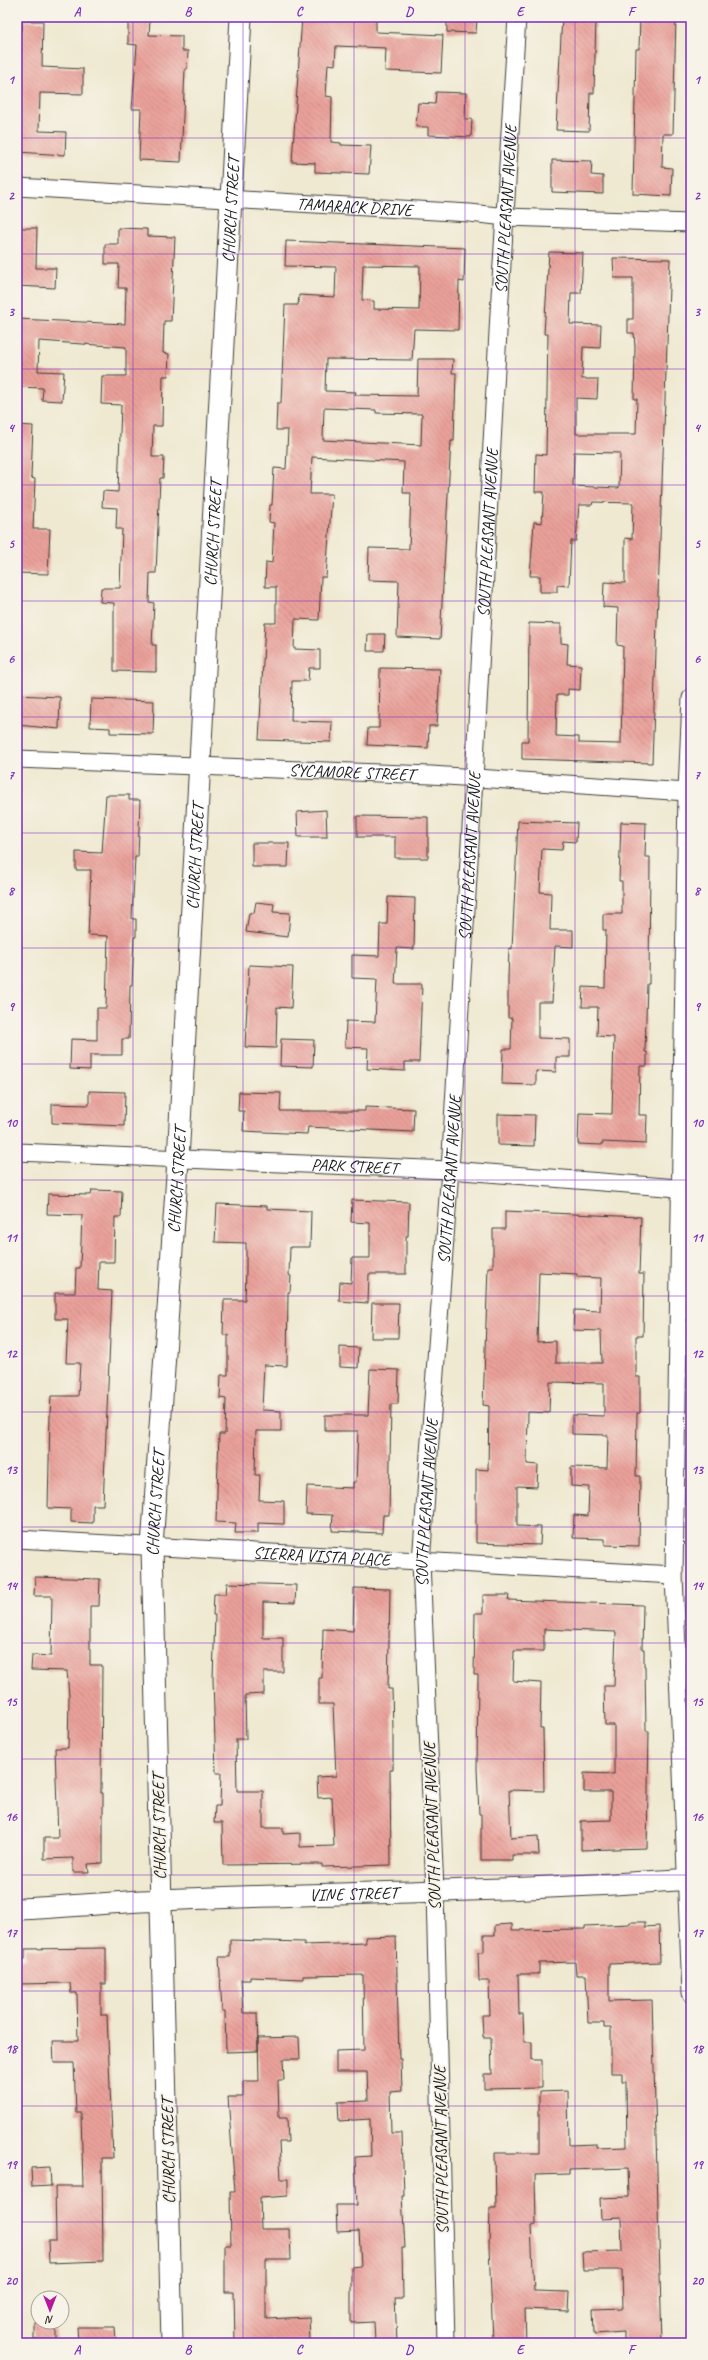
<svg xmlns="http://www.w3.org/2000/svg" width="708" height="2360" font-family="Caveat,sans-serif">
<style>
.building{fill:url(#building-back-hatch);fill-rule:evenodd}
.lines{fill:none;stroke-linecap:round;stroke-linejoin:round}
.minor-casing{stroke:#3c3b37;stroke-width:19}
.tertiary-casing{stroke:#3c3b37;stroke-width:23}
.minor{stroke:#fff;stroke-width:17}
.tertiary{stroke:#fff;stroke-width:21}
.grid{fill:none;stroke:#7b2cbf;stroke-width:1;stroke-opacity:0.55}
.labels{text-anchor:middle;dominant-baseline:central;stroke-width:4;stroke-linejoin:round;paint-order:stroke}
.street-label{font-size:17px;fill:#1c1c1c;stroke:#f7f3e8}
.neatline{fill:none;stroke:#7b2cbf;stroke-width:1.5}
.grid-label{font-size:13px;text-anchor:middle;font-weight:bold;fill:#7b2cbf}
</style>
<defs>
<pattern id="building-back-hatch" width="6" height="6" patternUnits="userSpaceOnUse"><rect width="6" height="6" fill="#e9a09a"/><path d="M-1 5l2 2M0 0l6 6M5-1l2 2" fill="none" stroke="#c78984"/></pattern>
</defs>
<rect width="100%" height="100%" fill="#f7f3e8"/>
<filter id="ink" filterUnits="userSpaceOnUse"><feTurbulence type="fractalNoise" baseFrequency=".025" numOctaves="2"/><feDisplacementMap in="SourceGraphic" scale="8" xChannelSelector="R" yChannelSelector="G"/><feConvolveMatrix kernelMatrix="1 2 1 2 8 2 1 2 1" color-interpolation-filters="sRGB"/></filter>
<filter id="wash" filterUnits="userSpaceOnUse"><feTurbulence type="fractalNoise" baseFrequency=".012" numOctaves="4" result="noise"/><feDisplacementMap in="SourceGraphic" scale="16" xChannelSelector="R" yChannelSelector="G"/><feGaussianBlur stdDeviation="0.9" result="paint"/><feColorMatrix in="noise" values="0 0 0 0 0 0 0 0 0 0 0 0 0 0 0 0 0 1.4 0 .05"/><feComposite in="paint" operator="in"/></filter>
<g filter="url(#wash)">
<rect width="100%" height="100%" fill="#efe9d1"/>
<g id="blocks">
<path class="building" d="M 302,17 L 376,17 L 376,32 L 443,35 L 441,73 L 385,71 L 386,48 L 336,46 L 335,65 L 328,64 L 326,96 L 332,97 L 331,142 L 341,143 L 341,145 L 371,146 L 369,174 L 315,172 L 315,163 L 292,162 Z
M 447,17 L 477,17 L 476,33 L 447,32 Z
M 562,17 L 596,17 L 594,93 L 590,93 L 589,131 L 556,130 Z
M 640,17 L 676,17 L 673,134 L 663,134 L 662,167 L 672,168 L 671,196 L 633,194 L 636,49 L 639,49 Z
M 128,18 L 150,19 L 149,35 L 182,36 L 182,51 L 188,51 L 187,69 L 185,69 L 181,162 L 139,160 L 141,109 L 132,109 L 137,45 L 128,44 Z
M 22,21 L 43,21 L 42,67 L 83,69 L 83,94 L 40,93 L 39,131 L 66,132 L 65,155 L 17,152 L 17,30 L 22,30 Z
M 436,92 L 466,93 L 465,119 L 472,119 L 471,137 L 428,135 L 428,127 L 416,127 L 418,103 L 435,104 Z
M 552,160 L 592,161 L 591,175 L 603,176 L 603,194 L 552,192 Z
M 17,228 L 37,228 L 36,268 L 56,268 L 55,288 L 17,286 Z
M 118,228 L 147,229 L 147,236 L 175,237 L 171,321 L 164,321 L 163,353 L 169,354 L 168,376 L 163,376 L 162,426 L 153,426 L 152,457 L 164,457 L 163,478 L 160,478 L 156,573 L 150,573 L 149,602 L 154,603 L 152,645 L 156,645 L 156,672 L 114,671 L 114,603 L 100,602 L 101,588 L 120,588 L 122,529 L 116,529 L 117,508 L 102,507 L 103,491 L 118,492 L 121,405 L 101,404 L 102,376 L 126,376 L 126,347 L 39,341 L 38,371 L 64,372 L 62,401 L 42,400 L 43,388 L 17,387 L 17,319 L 125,324 L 126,288 L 118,288 L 119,264 L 105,264 L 105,244 L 118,244 Z
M 286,241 L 465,248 L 464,282 L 459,281 L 458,330 L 414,329 L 412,360 L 326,359 L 325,391 L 356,392 L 355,395 L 417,396 L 418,359 L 453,359 L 452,373 L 456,373 L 454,441 L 451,441 L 440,639 L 397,637 L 399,581 L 368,580 L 369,548 L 409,549 L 411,493 L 403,493 L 404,462 L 312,457 L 310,494 L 332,494 L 326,577 L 321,577 L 319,620 L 295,619 L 294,649 L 320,650 L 320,668 L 309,668 L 308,681 L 292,681 L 291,721 L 332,722 L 331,742 L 259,740 L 265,623 L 276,623 L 276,587 L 265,587 L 266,562 L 272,563 L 274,523 L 269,522 L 270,505 L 272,505 L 274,468 L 286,469 L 288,430 L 276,430 L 277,403 L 281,403 L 285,305 L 298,305 L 299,295 L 335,297 L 336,267 L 285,266 ZM 363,265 L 420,266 L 419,310 L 374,309 L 374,301 L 362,300 ZM 324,408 L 376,410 L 376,413 L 422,414 L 421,445 L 323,440 Z
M 549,252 L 583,253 L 581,293 L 571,293 L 570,324 L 601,325 L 600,348 L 583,347 L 582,379 L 598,379 L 597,399 L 576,398 L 576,434 L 636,434 L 637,399 L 634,399 L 635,347 L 634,333 L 628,333 L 628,319 L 633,319 L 633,278 L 614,278 L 613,258 L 670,259 L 652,763 L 522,759 L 522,741 L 528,741 L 529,623 L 561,624 L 561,643 L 568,644 L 567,664 L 581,665 L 580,690 L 568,689 L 568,695 L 557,695 L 556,736 L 579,737 L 579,743 L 621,744 L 623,646 L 617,645 L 618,608 L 603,607 L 604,582 L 625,583 L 625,538 L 632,539 L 633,503 L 593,502 L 592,505 L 579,505 L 576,541 L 571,541 L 569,586 L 557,585 L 557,592 L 540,592 L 540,576 L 530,576 L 534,522 L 542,523 L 544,492 L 535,492 L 536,454 L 546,455 L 548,334 L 544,334 ZM 574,452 L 620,453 L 619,488 L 573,486 Z
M 17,425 L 33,426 L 31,478 L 35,479 L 33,529 L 50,529 L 48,574 L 17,573 Z
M 368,634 L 385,634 L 384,651 L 367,651 Z
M 380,668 L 440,669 L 437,726 L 429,726 L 428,748 L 367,745 L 368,728 L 379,728 Z
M 17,695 L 60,697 L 59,729 L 17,725 Z
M 91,699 L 154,701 L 153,734 L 110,733 L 110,728 L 90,727 Z
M 106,795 L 129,795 L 129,800 L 140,800 L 138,857 L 135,857 L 132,919 L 136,919 L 136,937 L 134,937 L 132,985 L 130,985 L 129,1039 L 122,1039 L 122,1055 L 90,1055 L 90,1070 L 70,1069 L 71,1039 L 97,1040 L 97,1008 L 106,1008 L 108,936 L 88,935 L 91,870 L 76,870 L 76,852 L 102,853 Z
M 326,810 L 327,837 L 298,837 L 297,812 Z
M 357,816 L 428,817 L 428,858 L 395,858 L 395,837 L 357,837 Z
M 518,821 L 577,823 L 576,842 L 563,841 L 562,850 L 542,849 L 540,892 L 551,893 L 550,930 L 573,930 L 573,947 L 555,946 L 552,1002 L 538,1002 L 538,1038 L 570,1039 L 570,1057 L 556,1057 L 556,1072 L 536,1071 L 536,1085 L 502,1084 L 503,1049 L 511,1049 L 512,1018 L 508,1018 L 508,978 L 509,948 L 512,949 Z
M 621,822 L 646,823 L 645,857 L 650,857 L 649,984 L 647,984 L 645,1052 L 647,1052 L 647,1066 L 640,1066 L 639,1115 L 647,1115 L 646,1144 L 602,1142 L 602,1145 L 578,1144 L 579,1113 L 612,1114 L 614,1037 L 597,1036 L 598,1007 L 582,1007 L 583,987 L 605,988 L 606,930 L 603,930 L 603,914 L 622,914 L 622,881 L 619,881 Z
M 252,843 L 289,843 L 288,867 L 252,867 Z
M 388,897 L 415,898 L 414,949 L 397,948 L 395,984 L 422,984 L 419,1062 L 405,1062 L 405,1071 L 367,1069 L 368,1048 L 345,1047 L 346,1021 L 375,1022 L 377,979 L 352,978 L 352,955 L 379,956 L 380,924 L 387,924 Z
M 256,902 L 274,904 L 273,912 L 290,913 L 288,937 L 246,932 L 249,913 L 254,913 Z
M 249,965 L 293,967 L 291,1008 L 277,1007 L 276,1048 L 245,1047 Z
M 281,1039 L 314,1040 L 313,1067 L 280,1066 Z
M 89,1091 L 125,1092 L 124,1126 L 52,1123 L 52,1104 L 89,1105 Z
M 239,1092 L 281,1093 L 280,1111 L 365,1111 L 365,1107 L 414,1109 L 413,1132 L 308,1127 L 307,1134 L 243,1131 L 244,1111 L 238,1111 Z
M 498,1114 L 535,1115 L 534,1146 L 498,1145 Z
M 92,1190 L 122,1191 L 121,1217 L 115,1217 L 114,1262 L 99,1262 L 98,1290 L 112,1291 L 103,1505 L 93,1505 L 93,1523 L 71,1522 L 71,1509 L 48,1508 L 50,1415 L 51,1396 L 78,1396 L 80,1363 L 66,1363 L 68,1319 L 55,1319 L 55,1293 L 75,1293 L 76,1268 L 80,1268 L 82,1215 L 47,1214 L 48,1194 L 91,1195 Z
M 352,1200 L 409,1202 L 408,1236 L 406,1236 L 406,1274 L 369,1274 L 368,1303 L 339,1301 L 340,1282 L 351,1283 L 352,1258 L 370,1258 L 370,1223 L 351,1222 Z
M 217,1204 L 267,1206 L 267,1209 L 311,1211 L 310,1247 L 290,1247 L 289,1275 L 291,1276 L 290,1292 L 288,1292 L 287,1366 L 264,1365 L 262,1410 L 281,1411 L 281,1431 L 256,1431 L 255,1475 L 260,1475 L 259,1500 L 284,1501 L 284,1524 L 258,1523 L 258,1533 L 235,1533 L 236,1523 L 216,1522 L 219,1434 L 225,1434 L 226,1399 L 220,1398 L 221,1375 L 228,1375 L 228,1335 L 223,1335 L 224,1300 L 245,1300 L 246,1270 L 246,1243 L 215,1242 Z
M 505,1211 L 641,1217 L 639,1274 L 644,1274 L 643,1336 L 636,1336 L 636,1377 L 640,1377 L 640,1413 L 637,1413 L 636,1476 L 640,1476 L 639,1546 L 605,1545 L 605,1539 L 573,1538 L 574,1515 L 588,1516 L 589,1487 L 571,1486 L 571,1467 L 607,1468 L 608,1435 L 572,1434 L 572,1415 L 604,1416 L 604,1383 L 550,1382 L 549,1413 L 528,1412 L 527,1464 L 538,1465 L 537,1487 L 517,1486 L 517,1526 L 541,1527 L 540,1545 L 476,1543 L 476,1469 L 488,1470 L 489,1406 L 483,1405 L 488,1267 L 493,1267 L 493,1229 L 505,1229 ZM 539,1272 L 577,1274 L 577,1277 L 601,1278 L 600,1311 L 574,1310 L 573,1330 L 601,1331 L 602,1363 L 556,1363 L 556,1341 L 537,1342 Z
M 372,1303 L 399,1303 L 398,1338 L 371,1338 Z
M 340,1347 L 359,1348 L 358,1368 L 340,1367 Z
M 370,1369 L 399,1370 L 398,1404 L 391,1404 L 389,1515 L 383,1515 L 382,1533 L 332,1531 L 333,1515 L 306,1514 L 307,1486 L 353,1488 L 353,1482 L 356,1482 L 358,1431 L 325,1431 L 325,1415 L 368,1415 Z
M 35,1577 L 100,1579 L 99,1606 L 90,1606 L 90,1665 L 102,1665 L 101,1793 L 103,1793 L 103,1863 L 88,1864 L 89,1872 L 73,1872 L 73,1858 L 44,1859 L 44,1838 L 58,1838 L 55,1748 L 68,1748 L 69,1696 L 67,1671 L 31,1670 L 32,1655 L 51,1656 L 52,1596 L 34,1596 Z
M 227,1583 L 296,1585 L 295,1603 L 263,1602 L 263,1638 L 283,1638 L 283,1672 L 264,1672 L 264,1694 L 245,1695 L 246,1739 L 236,1739 L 237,1791 L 263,1791 L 263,1828 L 283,1828 L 283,1834 L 300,1833 L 300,1847 L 334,1846 L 332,1797 L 318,1798 L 317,1777 L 336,1776 L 333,1704 L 319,1704 L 319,1678 L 322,1678 L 323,1629 L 353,1631 L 354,1588 L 390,1589 L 388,1689 L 392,1689 L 393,1730 L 393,1770 L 390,1770 L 391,1865 L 322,1867 L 322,1864 L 223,1865 L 222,1823 L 214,1823 L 215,1806 L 220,1806 L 221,1773 L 216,1773 L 213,1679 L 215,1615 L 213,1615 L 214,1594 L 226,1594 Z
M 483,1595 L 509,1595 L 508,1600 L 643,1605 L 642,1649 L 644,1649 L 644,1666 L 645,1666 L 646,1731 L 649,1731 L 647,1848 L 581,1850 L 581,1821 L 611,1820 L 611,1792 L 584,1792 L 584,1773 L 614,1774 L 614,1725 L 605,1725 L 604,1686 L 614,1686 L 616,1632 L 544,1629 L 544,1651 L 514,1651 L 513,1681 L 541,1683 L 540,1728 L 543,1728 L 544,1791 L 509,1790 L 511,1838 L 538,1836 L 539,1855 L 512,1855 L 512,1860 L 481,1860 L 481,1814 L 479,1814 L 477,1769 L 478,1675 L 474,1675 L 475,1613 L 483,1613 Z
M 630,1922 L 645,1922 L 645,1927 L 659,1926 L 660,1962 L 609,1964 L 609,2001 L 652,2000 L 662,2343 L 624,2343 L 624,2332 L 594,2334 L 593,2309 L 623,2308 L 622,2270 L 583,2270 L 582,2252 L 622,2251 L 621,2218 L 601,2219 L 600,2198 L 629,2197 L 628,2168 L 569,2170 L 569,2174 L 535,2175 L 536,2225 L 531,2226 L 534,2291 L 569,2292 L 568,2311 L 525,2309 L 526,2343 L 496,2343 L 496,2341 L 493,2341 L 489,2247 L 490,2208 L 496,2208 L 495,2153 L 539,2153 L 539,2092 L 568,2091 L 569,2145 L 597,2144 L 597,2148 L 627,2147 L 626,2082 L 622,2082 L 622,2073 L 611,2073 L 611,2028 L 604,2028 L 604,2023 L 588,2023 L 586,1975 L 576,1975 L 575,1962 L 539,1963 L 539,1974 L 518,1974 L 519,2014 L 523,2014 L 524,2042 L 532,2042 L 532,2060 L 542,2060 L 542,2088 L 484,2089 L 484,2074 L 492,2074 L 491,2037 L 483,2037 L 482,2015 L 490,2015 L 489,1981 L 479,1981 L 478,1952 L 484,1952 L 484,1935 L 495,1935 L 495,1925 L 512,1924 L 512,1930 L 585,1929 L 585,1926 L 630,1924 Z
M 396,1936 L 399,2059 L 401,2059 L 402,2091 L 390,2092 L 391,2133 L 402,2133 L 404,2196 L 402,2196 L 405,2248 L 402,2248 L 403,2298 L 395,2298 L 397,2343 L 375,2343 L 374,2322 L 351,2323 L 351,2267 L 361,2266 L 359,2231 L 337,2232 L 336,2205 L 357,2205 L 355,2157 L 371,2156 L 370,2119 L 339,2121 L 338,2102 L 368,2101 L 367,2072 L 336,2072 L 336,2051 L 364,2050 L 363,1975 L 303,1976 L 303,1979 L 250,1977 L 250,1980 L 241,1980 L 243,2013 L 257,2013 L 258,2051 L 226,2052 L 225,2011 L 222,2011 L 219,1957 L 230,1957 L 230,1940 L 304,1942 L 304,1945 L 366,1943 L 365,1937 Z
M 106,1948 L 106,1984 L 101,1984 L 101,2015 L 107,2015 L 113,2158 L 102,2158 L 103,2261 L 49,2263 L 48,2241 L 56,2241 L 55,2186 L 83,2186 L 81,2113 L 76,2113 L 74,2063 L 54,2063 L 53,2041 L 78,2041 L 77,1993 L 71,1993 L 70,1983 L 17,1984 L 17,1960 L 25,1959 L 25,1949 Z
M 299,2037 L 300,2059 L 283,2059 L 284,2080 L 278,2080 L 279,2118 L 287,2118 L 288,2142 L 279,2142 L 281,2179 L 288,2179 L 288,2196 L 260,2198 L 261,2229 L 290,2229 L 291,2260 L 266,2260 L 266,2319 L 309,2317 L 310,2341 L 235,2343 L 234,2292 L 225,2292 L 225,2245 L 231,2245 L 230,2192 L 235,2192 L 228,2097 L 243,2097 L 243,2081 L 259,2081 L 258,2038 Z
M 50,2167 L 51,2186 L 32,2187 L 31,2168 Z
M 34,2322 L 56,2322 L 56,2339 L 34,2340 Z
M 77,2327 L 115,2327 L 116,2343 L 78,2342 Z"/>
</g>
</g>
<g filter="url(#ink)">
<use href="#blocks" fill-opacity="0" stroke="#3c3b37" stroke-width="1"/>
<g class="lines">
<defs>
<g id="minor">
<path id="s1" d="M 17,187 L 470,213 L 506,217 L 691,223"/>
<path d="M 691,698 L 687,792 L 674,1575 L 691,1993"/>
<path id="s2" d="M 17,759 L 431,775 L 687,792"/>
<path id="s3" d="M 17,1152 L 450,1170 L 691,1189"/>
<path id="s4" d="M 17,1539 L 674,1575"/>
<path id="s5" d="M 446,2343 L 435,1891 L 421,1562 L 450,1170 L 474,779 L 499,313 L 517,17"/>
</g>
<g id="tertiary">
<path id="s6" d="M 17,1909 C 66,1907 114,1902 162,1900 C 339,1892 515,1892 691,1879"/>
<path id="s7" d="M 172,2343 L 152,1547 L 178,1160 L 241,17"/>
</g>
</defs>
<use href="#minor" class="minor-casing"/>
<use href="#tertiary" class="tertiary-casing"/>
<use href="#minor" class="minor"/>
<use href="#tertiary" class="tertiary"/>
</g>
</g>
<path class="grid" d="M 133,17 L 133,2343M 243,17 L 243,2343M 354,17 L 354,2343M 465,17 L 465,2343M 575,17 L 575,2343M 17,138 L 691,138M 17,254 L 691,254M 17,369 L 691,369M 17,485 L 691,485M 17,601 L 691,601M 17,717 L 691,717M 17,833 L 691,833M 17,948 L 691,948M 17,1064 L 691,1064M 17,1180 L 691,1180M 17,1296 L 691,1296M 17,1412 L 691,1412M 17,1527 L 691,1527M 17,1643 L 691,1643M 17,1759 L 691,1759M 17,1875 L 691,1875M 17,1991 L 691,1991M 17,2106 L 691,2106M 17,2222 L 691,2222"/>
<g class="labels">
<g class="street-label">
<text stroke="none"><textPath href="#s1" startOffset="338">TAMARACK DRIVE</textPath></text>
<text stroke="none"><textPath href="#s7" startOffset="2136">CHURCH STREET</textPath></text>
<text stroke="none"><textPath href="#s5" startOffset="2137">SOUTH PLEASANT AVENUE</textPath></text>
<text stroke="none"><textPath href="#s7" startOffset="1812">CHURCH STREET</textPath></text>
<text stroke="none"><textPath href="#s5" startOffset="1813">SOUTH PLEASANT AVENUE</textPath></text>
<text stroke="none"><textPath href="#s2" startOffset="335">SYCAMORE STREET</textPath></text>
<text stroke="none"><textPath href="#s7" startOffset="1488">CHURCH STREET</textPath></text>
<text stroke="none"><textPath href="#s5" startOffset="1489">SOUTH PLEASANT AVENUE</textPath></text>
<text stroke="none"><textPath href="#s3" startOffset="338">PARK STREET</textPath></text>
<text stroke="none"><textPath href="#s7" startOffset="1164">CHURCH STREET</textPath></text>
<text stroke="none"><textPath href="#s5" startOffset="1165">SOUTH PLEASANT AVENUE</textPath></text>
<text stroke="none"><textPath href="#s7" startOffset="840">CHURCH STREET</textPath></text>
<text stroke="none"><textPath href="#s5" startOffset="841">SOUTH PLEASANT AVENUE</textPath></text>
<text stroke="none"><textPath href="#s4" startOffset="305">SIERRA VISTA PLACE</textPath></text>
<text transform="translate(432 1826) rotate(-92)">SOUTH PLEASANT AVENUE</text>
<text transform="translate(159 1827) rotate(-91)">CHURCH STREET</text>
<text stroke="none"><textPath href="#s6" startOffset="337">VINE STREET</textPath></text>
<text transform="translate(441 2150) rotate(-91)">SOUTH PLEASANT AVENUE</text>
<text transform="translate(168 2151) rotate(-91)">CHURCH STREET</text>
</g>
</g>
<rect width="708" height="2360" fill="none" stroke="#f7f3e8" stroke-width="44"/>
<g transform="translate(50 2310) rotate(180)"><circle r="19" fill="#f7f3e8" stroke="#9f9d96"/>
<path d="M0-3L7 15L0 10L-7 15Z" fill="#b5179e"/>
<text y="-6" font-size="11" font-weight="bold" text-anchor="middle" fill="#1c1c1c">N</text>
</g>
<rect x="22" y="22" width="664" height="2316" class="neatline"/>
<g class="grid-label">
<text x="77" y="16">A</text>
<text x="188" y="16">B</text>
<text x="299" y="16">C</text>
<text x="409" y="16">D</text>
<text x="520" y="16">E</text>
<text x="631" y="16">F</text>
<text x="11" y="84">1</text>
<text x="697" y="84">1</text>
<text x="11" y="200">2</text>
<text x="697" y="200">2</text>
<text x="11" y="316">3</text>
<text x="697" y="316">3</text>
<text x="11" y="432">4</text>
<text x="697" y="432">4</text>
<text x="11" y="548">5</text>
<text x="697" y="548">5</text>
<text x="11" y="663">6</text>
<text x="697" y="663">6</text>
<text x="11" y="779">7</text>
<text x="697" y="779">7</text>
<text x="11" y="895">8</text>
<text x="697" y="895">8</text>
<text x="11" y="1011">9</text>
<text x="697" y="1011">9</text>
<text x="11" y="1127">10</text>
<text x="697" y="1127">10</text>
<text x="11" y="1242">11</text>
<text x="697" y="1242">11</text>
<text x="11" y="1358">12</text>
<text x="697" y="1358">12</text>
<text x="11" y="1474">13</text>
<text x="697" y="1474">13</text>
<text x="11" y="1590">14</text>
<text x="697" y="1590">14</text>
<text x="11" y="1706">15</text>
<text x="697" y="1706">15</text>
<text x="11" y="1821">16</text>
<text x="697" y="1821">16</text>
<text x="11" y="1937">17</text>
<text x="697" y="1937">17</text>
<text x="11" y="2053">18</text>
<text x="697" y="2053">18</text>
<text x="11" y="2169">19</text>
<text x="697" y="2169">19</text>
<text x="11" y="2285">20</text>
<text x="697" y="2285">20</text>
<text x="77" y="2354">A</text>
<text x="188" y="2354">B</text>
<text x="299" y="2354">C</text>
<text x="409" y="2354">D</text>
<text x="520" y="2354">E</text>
<text x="631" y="2354">F</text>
</g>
</svg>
